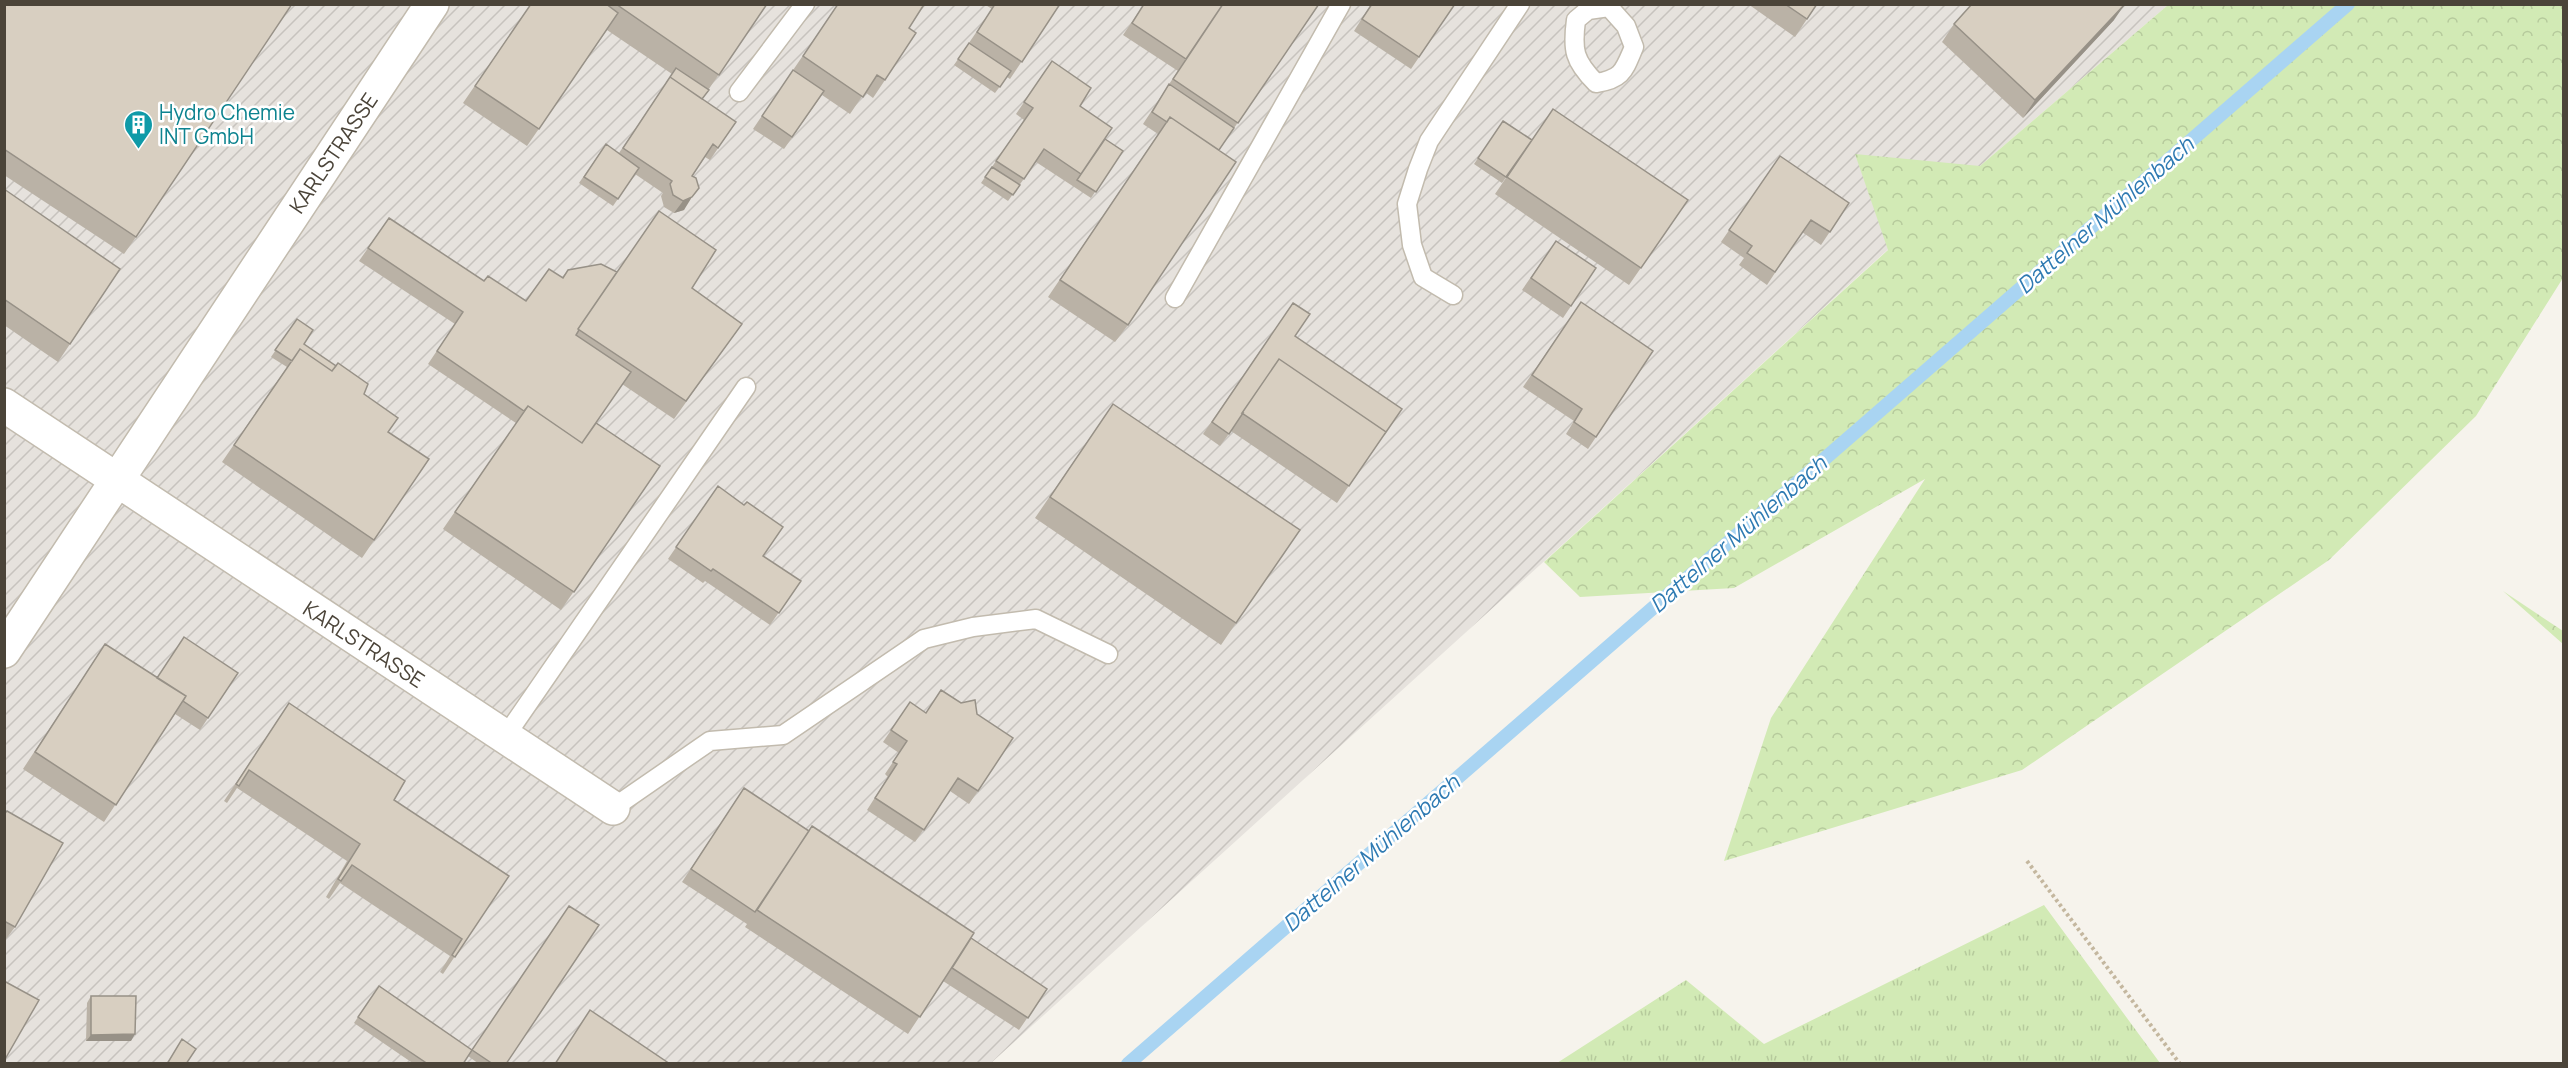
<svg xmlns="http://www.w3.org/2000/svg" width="2568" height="1068" font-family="Manrope,sans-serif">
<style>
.industrial{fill:url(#industrial-furrows)}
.grass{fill:url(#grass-tufts)}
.forest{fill:url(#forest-crowns)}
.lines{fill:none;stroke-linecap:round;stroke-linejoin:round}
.stream{stroke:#a9d4f2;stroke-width:14}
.service-casing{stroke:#c2bbae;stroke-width:21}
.minor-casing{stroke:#c2bbae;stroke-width:36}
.path{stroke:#c4b79f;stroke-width:4;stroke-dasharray:3 3;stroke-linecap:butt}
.service{stroke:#fff;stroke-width:18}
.minor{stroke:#fff;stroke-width:33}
.wall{fill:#bab2a6}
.shaded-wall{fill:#979187}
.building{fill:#d8cfc1;stroke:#979187;stroke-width:1.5}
.labels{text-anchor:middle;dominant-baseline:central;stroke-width:5;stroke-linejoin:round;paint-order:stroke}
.culture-label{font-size:21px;fill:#0d838f;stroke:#fff;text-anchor:start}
.street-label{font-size:21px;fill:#4b4439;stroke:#fff}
.water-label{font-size:22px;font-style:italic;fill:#2e7ab2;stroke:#fff}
</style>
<defs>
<pattern id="industrial-furrows" width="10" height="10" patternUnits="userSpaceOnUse" patternTransform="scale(1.5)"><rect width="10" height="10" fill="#e6e2dd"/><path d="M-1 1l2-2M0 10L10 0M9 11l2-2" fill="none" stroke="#c7c3be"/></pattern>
<pattern id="grass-tufts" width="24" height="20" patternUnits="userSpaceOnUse" patternTransform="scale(1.5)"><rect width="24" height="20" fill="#d2eab5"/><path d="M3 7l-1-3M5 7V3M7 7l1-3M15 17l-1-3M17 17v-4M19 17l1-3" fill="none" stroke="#b6ca9c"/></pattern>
<pattern id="forest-crowns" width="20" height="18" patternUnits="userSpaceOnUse" patternTransform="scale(1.5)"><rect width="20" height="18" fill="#d2eab5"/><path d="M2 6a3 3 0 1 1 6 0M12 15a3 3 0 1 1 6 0" fill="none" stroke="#b6ca9c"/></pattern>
</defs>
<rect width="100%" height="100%" fill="#f6f3ec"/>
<path class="industrial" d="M 5,5 L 2168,5 L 1980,166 L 991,1063 L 5,1064 Z"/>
<path class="grass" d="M 2044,905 L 2160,1063 L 1557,1063 L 1686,980 L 1764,1044 Z"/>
<path class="forest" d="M 2168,5 L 2563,5 L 2563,278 L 2476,416 L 2329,560 L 2022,770 L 1724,861 L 1771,718 L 1925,479 L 1734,588 L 1580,597 L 1544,562 L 1888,250 L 1855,154 L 1980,166 Z
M 2503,591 L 2563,631 L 2563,644 Z"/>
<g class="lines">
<path class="stream" d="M 1128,1064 L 2348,4"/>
<defs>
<path id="service" d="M 1606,4 L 1609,7 L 1626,26 L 1634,47 C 1624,70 1623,79 1596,83 C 1574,61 1572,50 1576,20 L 1588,10 L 1609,7
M 739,92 L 805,4
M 1453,295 L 1423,277 L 1412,245 L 1407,204 L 1418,169 L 1429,141 L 1520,4
M 1175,298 L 1341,4
M 505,737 L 746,387
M 613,808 L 710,741 L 783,735 L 924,639 L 973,627 L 1036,619 L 1108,654"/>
<path id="minor" d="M 4,405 L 613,808
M 4,651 L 432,4"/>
</defs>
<use href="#service" class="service-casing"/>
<use href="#minor" class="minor-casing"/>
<path class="path" d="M 2027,861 L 2180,1064"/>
<use href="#service" class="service"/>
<use href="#minor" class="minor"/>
</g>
<path class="wall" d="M 4,4 L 136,237 L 124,254 L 4,175 Z
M 531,4 L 767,4 L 702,99 L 736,122 L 710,160 L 705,157 L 692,176 L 684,210 L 674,213 L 664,207 L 661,196 L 663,193 L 635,174 L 613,206 L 579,183 L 606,144 L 619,153 L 672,74 L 607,30 L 527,146 L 463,103 Z
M 838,4 L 909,28 L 885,80 L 873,98 L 865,92 L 850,114 L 822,95 L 784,149 L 753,129 Z
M 984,4 L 1060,4 L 1010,79 L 1007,77 L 995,93 L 954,65 L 992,9 Z
M 1144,4 L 1319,4 L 1219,150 L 1128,325 L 1115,342 L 1048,297 L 1158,134 L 1143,124 L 1181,66 L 1178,71 L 1123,35 Z
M 1371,4 L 1455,4 L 1411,69 L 1354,31 Z
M 1748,4 L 1817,4 L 1795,37 Z
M 2114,20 L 2023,118 L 1942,42 L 1954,24 Z
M 1052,61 L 1080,106 L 1105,139 L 1123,151 L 1091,198 L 1036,162 L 1008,201 L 981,183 L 1024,120 L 1016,114 Z
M 1553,109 L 1688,200 L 1629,285 L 1495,194 Z
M 1503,121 L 1532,140 L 1502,183 L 1474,164 Z
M 1780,156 L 1849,203 L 1821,245 L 1802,232 L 1767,285 L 1739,265 L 1744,258 L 1721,242 Z
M 4,189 L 70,344 L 58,362 L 4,325 Z
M 389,218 L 484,281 L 526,301 L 562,278 L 568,270 L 617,272 L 692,288 L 742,324 L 674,419 L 622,384 L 596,423 L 660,466 L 561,610 L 443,529 L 516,423 L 428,364 L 455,324 L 359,261 Z
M 1556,241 L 1571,306 L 1563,318 L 1522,290 Z
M 1581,302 L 1653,351 L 1588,449 L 1566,434 L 1574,421 L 1523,387 Z
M 1293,303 L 1295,336 L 1379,442 L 1337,503 L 1231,431 L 1220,446 L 1203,434 Z
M 297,319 L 304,344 L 364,394 L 388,432 L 429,459 L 362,558 L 222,462 L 287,367 L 271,357 Z
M 1113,404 L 1236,623 L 1221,645 L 1035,518 Z
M 718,486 L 763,556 L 801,581 L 770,625 L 705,581 L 703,583 L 668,559 Z
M 105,644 L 157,677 L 238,673 L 200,730 L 175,714 L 104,822 L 23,769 Z
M 910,702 L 978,791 L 969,804 L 950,791 L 915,842 L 867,810 L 888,777 L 885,774 L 899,753 L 883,742 Z
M 289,703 L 394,800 L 509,876 L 443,974 L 440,972 L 450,956 L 340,883 L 329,899 L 326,897 L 347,861 L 237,788 L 227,803 L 224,801 Z
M 744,788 L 1047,989 L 1019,1030 L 943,981 L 908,1034 L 745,927 L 755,912 L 747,924 L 682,882 Z
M 4,814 L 15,927 L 6,939 L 4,938 Z
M 379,986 L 472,1050 L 506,1064 L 479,1064 L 468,1056 L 463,1064 L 414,1064 L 354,1023 Z
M 91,996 L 131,1041 L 86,1041 L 87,1003 Z"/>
<path class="shaded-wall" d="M 2125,4 L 2114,20 L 2023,118 L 2035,100 Z
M 692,197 L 684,210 L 674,213 L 683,201 Z
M 135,1034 L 131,1041 L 86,1041 L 91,1035 Z"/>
<path class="building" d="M 4,4 L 292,4 L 136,237 L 4,149 Z
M 531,4 L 606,4 L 618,13 L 539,129 L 475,86 Z
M 616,4 L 767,4 L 719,75 Z
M 838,4 L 921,4 L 923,6 L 909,28 L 916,33 L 885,80 L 877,75 L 863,97 L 803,56 Z
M 995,4 L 1060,4 L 1022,62 L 977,32 Z
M 1144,4 L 1223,4 L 1186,59 L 1132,23 Z
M 1223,4 L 1319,4 L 1238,123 L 1173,79 Z
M 1372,4 L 1455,4 L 1419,57 L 1362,19 Z
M 1785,4 L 1817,4 L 1807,19 Z
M 1972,4 L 2125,4 L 2035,100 L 1954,24 Z
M 969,43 L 1011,71 L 1000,87 L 958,59 Z
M 1052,61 L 1091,88 L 1080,106 L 1112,128 L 1081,174 L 1044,149 L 1024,179 L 996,161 L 1033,108 L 1024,102 Z
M 676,68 L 709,90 L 702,99 L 670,77 L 666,83 Z
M 793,70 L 824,91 L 792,137 L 762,116 Z
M 670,77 L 736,122 L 718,148 L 713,144 L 692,176 L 696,178 L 699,188 L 692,197 L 683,201 L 673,195 L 670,184 L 672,181 L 623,148 Z
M 1169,84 L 1234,128 L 1219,150 L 1170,117 L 1167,122 L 1152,112 Z
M 1553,109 L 1688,200 L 1641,268 L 1507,177 Z
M 1170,117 L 1236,162 L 1128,325 L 1060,280 Z
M 1503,121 L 1532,140 L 1506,177 L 1478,158 Z
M 1105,139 L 1123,151 L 1096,192 L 1077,180 Z
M 606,144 L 639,168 L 618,199 L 584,177 Z
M 1780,156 L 1849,203 L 1830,232 L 1811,220 L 1775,272 L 1747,253 L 1752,246 L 1729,230 Z
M 992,167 L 1020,185 L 1013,195 L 985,177 Z
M 4,189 L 120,269 L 70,344 L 4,299 Z
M 659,211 L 716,250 L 692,288 L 742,324 L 686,401 L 578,329 Z
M 389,218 L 484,281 L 488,276 L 526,301 L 549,269 L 563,278 L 568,270 L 601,264 L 617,272 L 578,329 L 579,330 L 576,335 L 631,372 L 582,443 L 528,406 L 524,411 L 437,351 L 463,312 L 368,248 Z
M 1556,241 L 1596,268 L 1571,306 L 1531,278 Z
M 1581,302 L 1653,351 L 1596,437 L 1574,422 L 1582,409 L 1532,375 Z
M 1293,303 L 1310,314 L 1295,336 L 1402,409 L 1384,435 L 1386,432 L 1279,359 L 1242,413 L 1243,413 L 1229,434 L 1212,422 Z
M 297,319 L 313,330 L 304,344 L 336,366 L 332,371 L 300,349 L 292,361 L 275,350 Z
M 300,349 L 332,371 L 338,363 L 368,384 L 364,394 L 398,418 L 388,432 L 429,459 L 374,540 L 234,445 Z
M 1279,359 L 1386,432 L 1349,486 L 1242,413 Z
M 1113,404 L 1300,530 L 1236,623 L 1050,497 Z
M 528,406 L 582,443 L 596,423 L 660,466 L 574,592 L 455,512 Z
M 718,486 L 744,505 L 747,502 L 783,527 L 763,556 L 801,581 L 779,613 L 713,569 L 711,571 L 676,547 Z
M 184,637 L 238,673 L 208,718 L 183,701 L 186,696 L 157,678 Z
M 105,644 L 186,696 L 116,805 L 35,752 Z
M 941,690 L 961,703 L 975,700 L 977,714 L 1013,738 L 978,791 L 958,778 L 924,830 L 875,798 L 897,764 L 893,762 L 907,741 L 891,730 L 910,702 L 926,713 Z
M 289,703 L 405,781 L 394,800 L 509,876 L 455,957 L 452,955 L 462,939 L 352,865 L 341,881 L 338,879 L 360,844 L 249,770 L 239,786 L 236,784 Z
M 744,788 L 809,831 L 755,912 L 691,869 Z
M 7,811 L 63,843 L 15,927 L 4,921 L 4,814 Z
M 812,826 L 974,933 L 920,1017 L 757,910 Z
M 569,906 L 599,925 L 506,1064 L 493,1064 L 472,1050 L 463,1064 L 428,1064 L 358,1017 L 379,986 L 472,1050 Z
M 971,938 L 1047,989 L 1028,1018 L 952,968 Z
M 4,981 L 39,1000 L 4,1061 Z
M 91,996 L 136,996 L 135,1034 L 91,1035 Z
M 590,1010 L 670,1064 L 555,1064 Z
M 182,1039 L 196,1049 L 186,1064 L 167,1064 Z"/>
<defs>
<symbol id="building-pin" viewBox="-11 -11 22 30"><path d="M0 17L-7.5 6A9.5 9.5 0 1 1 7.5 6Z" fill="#0f9aa8" stroke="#fff"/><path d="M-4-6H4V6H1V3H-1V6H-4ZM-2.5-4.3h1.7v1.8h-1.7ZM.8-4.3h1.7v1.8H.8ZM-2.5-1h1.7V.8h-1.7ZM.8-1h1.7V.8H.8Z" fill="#fff"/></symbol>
</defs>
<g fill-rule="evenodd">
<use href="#building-pin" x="122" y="108" width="33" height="45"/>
</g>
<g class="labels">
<g class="culture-label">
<text x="159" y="112">Hydro Chemie<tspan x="159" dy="24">INT GmbH</tspan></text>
</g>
<g class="street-label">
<text transform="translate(333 153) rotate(-56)">KARLSTRASSE</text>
<text transform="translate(364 644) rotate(33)">KARLSTRASSE</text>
</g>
<g class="water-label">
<text transform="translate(2105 215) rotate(-41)">Dattelner Mühlenbach</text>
<text transform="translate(1738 534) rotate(-41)">Dattelner Mühlenbach</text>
<text transform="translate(1371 853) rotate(-41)">Dattelner Mühlenbach</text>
</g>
</g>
<rect width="2568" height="1068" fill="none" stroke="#4b4439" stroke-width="12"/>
</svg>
